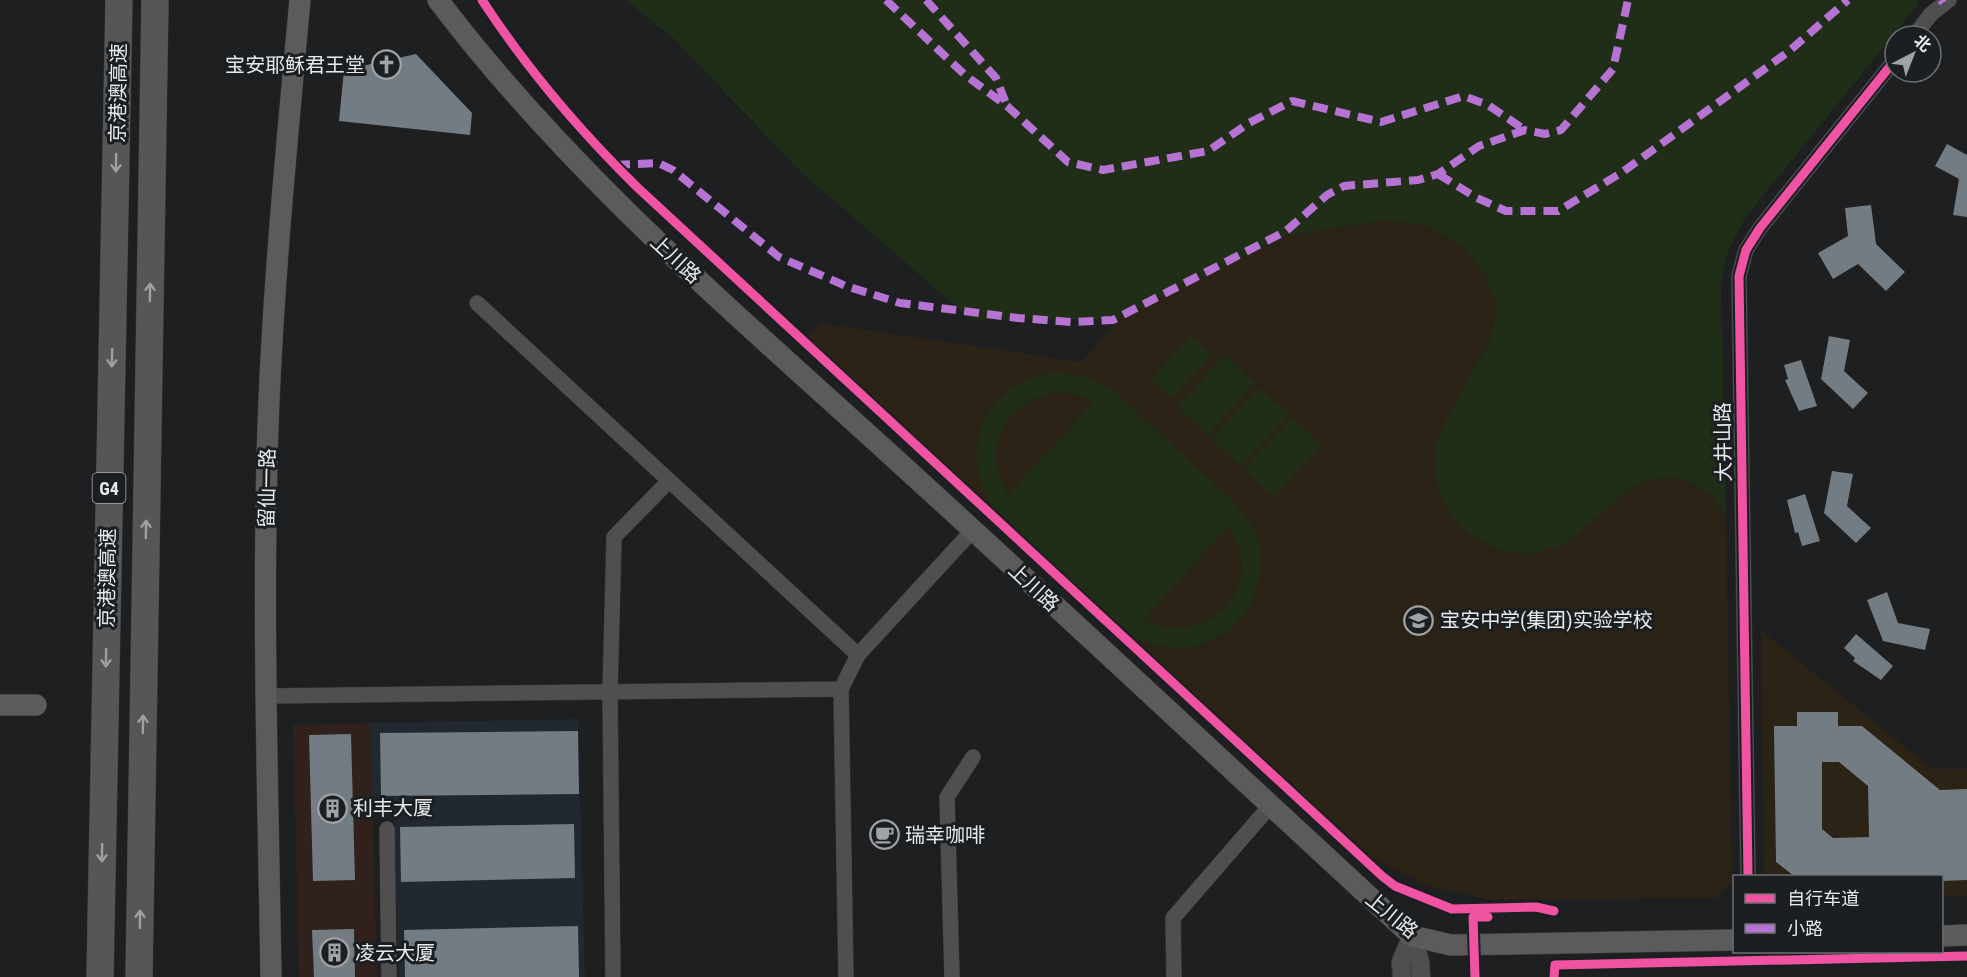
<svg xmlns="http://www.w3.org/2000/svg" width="1967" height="977" font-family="'Roboto Condensed','Noto Sans SC',sans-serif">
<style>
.commercial{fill:#30211c}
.built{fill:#21282f}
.education{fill:#2b2316}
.green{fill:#202e18;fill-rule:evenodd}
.building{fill:#747c83;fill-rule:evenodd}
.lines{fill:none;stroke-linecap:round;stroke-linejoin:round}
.minor-casing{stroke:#3a3b3c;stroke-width:16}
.tertiary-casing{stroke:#3a3b3c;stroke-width:20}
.secondary-casing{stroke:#3a3b3c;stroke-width:22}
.motorway-casing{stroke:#3a3b3c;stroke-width:28}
.minor{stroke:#4f4f50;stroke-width:15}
.tertiary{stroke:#4f4f50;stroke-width:18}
.secondary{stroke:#5b5b5b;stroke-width:21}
.motorway{stroke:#555657;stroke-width:27}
.quiet{stroke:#b673d3;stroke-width:8;stroke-dasharray:15 8;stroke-linecap:butt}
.cycleway-casing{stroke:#1c1f22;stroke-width:13}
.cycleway{stroke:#f153a3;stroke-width:9}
.oneway{stroke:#9ea0a1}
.labels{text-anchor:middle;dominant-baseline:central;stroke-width:6;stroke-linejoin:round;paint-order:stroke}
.shield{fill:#1c1f22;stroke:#aaacaf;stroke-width:1.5}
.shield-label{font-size:18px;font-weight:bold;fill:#e7e9eb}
.poi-label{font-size:20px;fill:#e7e9eb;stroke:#1c1f22;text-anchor:start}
.street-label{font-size:20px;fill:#e7e9eb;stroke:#1c1f22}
</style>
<rect width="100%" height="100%" fill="#1d1f21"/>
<path class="commercial" d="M 370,723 L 377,977 L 299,977 L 293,725 Z"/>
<path class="built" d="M 578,719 L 585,977 L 398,977 L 394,808 L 372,808 L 370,723 Z"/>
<path class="education" d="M 1387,220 L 1425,225 L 1460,244 L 1485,273 L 1497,310 L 1489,342 L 1447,417 L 1436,480 L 1447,510 L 1469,535 L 1498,550 L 1531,554 L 1562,546 L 1632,487 L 1653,479 L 1675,478 L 1696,484 L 1714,498 L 1726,516 L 1732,881 L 1717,898 L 1491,900 L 1431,887 L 1375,860 L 1181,686 L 808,337 L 821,323 L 1081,362 L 1119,319 L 1285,236 Z
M 1761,630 L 1932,769 L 1967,769 L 1967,896 L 1942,896 L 1942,876 L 1764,876 Z"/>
<path class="green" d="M 626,0 L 1916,0 L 1919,3 L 1746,217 C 1731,240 1723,261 1721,288 L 1726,516 L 1714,498 L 1696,484 L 1675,478 L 1653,479 L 1632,487 L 1563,546 L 1531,554 L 1498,550 L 1469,535 L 1447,511 L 1436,480 L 1435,448 L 1447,417 L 1489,342 L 1497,310 L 1485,273 L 1460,244 L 1425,225 L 1387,220 L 1285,236 L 1119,319 L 972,320 L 801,172 L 673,38 Z
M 1191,336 L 1212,355 L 1172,399 L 1151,379 Z
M 1225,355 L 1255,383 L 1207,435 L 1177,407 Z
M 1057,372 L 1090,378 L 1117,394 L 1234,502 L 1254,528 L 1259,544 L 1261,561 L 1256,593 L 1249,608 L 1227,632 L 1197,646 L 1180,649 L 1147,643 L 1132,636 L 992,507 C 956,446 986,382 1057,372 ZM 1058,392 L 1083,396 L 1094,402 L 1008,495 C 980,448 1004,400 1058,392 ZM 1229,526 C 1270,587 1207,650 1143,620 Z
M 1259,387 L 1289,414 L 1241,466 L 1211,439 Z
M 1292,417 L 1322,445 L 1274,497 L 1244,469 Z"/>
<path class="building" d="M 416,54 L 472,113 L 470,135 L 339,121 L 344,70 Z
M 1947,144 L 1967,155 L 1967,217 L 1953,215 L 1959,179 L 1935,166 Z
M 1871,205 L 1876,244 L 1905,272 L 1886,291 L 1858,264 L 1833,279 L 1818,253 L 1848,236 L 1845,208 Z
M 1829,336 L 1850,340 L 1844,371 L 1868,393 L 1853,409 L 1821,379 Z
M 1801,360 L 1817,406 L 1799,411 L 1785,380 L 1788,379 L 1784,365 Z
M 1832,471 L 1853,474 L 1847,506 L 1871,528 L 1856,543 L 1824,513 Z
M 1805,494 L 1820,541 L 1802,546 L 1798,532 L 1795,533 L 1787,500 Z
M 1887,592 L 1898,623 L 1930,629 L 1925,650 L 1883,641 L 1867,600 Z
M 1856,634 L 1893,666 L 1881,680 L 1853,661 L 1855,658 L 1844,648 Z
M 1797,712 L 1838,712 L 1838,726 L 1862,726 L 1940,790 L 1967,789 L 1967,880 L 1941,881 L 1941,876 L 1794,876 L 1776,862 L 1774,726 L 1797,726 ZM 1822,762 L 1839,762 L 1868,786 L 1869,837 L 1833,838 L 1822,829 Z
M 578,731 L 579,794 L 381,796 L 380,733 Z
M 351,734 L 355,880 L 313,881 L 309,735 Z
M 574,824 L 575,878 L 401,882 L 400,827 Z
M 578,926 L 579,977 L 405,977 L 404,930 Z
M 354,929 L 355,977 L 314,977 L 312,930 Z"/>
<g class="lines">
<defs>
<path id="minor" d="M 1914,36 L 1931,14 L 1949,0
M 477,303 L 858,655
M 267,696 L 841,689
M 387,829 L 389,977
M 1748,876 L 1739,276 L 1746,250 L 1760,228 L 1895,60
M 613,977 L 610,692 L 614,537 L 669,481
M 846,977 L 841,689 L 858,655 L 973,530
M 952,977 L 947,797 L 973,757
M 1174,977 L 1173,918 L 1270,806"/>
<path id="tertiary" d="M 1412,936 L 1420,962 L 1421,977
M 1402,977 L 1401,962 L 1412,936"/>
<path id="secondary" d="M 438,0 C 568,172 734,312 893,457 C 1067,615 1239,777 1412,936 L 1451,945 L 1734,940
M 0,705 L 36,705
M 1942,936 L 1967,935
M 271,977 C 268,794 262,610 268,426 C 273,284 287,142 300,0"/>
<path id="motorway" d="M 100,977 L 119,0
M 139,977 L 155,0"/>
</defs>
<use href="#minor" class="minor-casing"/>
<use href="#tertiary" class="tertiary-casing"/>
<use href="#secondary" class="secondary-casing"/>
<use href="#motorway" class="motorway-casing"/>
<use href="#minor" class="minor"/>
<use href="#tertiary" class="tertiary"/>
<use href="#secondary" class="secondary"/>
<use href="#motorway" class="motorway"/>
<path class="quiet" d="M 886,0 L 965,75 L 1007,106 L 1068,162 L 1103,170 L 1208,151 L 1249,123 L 1292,101 L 1381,122 L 1464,96 L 1488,105 L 1525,130
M 926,0 L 996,78 L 1007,106
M 1941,0 L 1943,3
M 615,165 L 658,163 L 673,170 L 779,257 L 846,286 L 900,303 L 940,308 L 1018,318 L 1072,322 L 1113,320 L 1286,231 L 1327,195 L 1344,186 L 1418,180 L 1438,174 L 1479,146 L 1525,130 L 1545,134 L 1561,130 L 1613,69 L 1628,0
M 1438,174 L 1477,198 L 1506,211 L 1558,211 L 1621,173 L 1788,52 L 1848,0"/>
<defs>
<path id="cycleway" d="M 482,0 C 527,69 578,129 637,187 L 1382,876 L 1395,886 L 1452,909 L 1536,907 L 1554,911
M 1748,876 L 1739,276 L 1746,250 L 1760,228 L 1895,60
M 1475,977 L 1473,917 L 1488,917
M 1554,977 L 1555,965 L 1967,956"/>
</defs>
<use href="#cycleway" class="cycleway-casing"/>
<use href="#cycleway" class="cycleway"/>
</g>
<defs><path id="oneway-shaft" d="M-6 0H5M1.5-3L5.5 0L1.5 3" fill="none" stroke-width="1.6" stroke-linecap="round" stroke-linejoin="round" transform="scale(1.5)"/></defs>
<g class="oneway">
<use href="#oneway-shaft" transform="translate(116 163) rotate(91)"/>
<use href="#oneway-shaft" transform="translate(150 292) rotate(-89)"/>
<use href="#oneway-shaft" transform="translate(112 358) rotate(91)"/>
<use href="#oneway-shaft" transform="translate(146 529) rotate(-89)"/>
<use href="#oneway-shaft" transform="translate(106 658) rotate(91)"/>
<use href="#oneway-shaft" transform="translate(143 724) rotate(-89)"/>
<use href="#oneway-shaft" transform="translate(102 853) rotate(91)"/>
<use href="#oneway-shaft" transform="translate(140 919) rotate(-89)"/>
</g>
<defs>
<symbol id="church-ring" viewBox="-11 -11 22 22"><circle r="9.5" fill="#1c1f22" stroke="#a0a2a4" stroke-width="1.5"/><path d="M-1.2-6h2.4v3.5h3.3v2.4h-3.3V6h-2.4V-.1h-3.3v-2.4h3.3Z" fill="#a0a2a4"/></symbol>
<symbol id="school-ring" viewBox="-11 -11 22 22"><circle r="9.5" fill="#1c1f22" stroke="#a0a2a4" stroke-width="1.5"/><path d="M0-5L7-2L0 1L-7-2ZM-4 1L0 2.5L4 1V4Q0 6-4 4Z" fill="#a0a2a4"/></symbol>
<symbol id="building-ring" viewBox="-11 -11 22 22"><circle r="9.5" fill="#1c1f22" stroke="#a0a2a4" stroke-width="1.5"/><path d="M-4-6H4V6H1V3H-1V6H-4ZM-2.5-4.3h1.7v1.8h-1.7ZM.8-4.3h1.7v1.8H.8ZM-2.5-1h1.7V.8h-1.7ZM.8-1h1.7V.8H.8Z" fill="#a0a2a4"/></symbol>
<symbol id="cafe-ring" viewBox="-11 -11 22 22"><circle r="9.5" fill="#1c1f22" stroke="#a0a2a4" stroke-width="1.5"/><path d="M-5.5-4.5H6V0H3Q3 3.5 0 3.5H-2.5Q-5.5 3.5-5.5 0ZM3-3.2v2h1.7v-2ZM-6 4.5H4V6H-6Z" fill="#a0a2a4"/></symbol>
</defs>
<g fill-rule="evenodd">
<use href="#church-ring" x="370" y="48" width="33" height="33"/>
<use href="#school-ring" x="1402" y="604" width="33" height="33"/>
<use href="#building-ring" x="316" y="792" width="33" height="33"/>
<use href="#cafe-ring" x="868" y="818" width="33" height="33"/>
<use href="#building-ring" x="318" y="936" width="33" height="33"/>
</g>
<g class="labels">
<rect class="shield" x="92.5" y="473" width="33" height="30" rx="4.5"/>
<g class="shield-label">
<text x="109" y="488">G4</text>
</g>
<g class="poi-label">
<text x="365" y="65" text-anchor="end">宝安耶稣君王堂</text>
<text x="1440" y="620">宝安中学(集团)实验学校</text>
<text x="353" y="808">利丰大厦</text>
<text x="905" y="835">瑞幸咖啡</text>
<text x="355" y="953">凌云大厦</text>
</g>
<g class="street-label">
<text transform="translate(118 93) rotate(-89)">京港澳高速</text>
<text transform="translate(676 259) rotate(43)">上川路</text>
<text transform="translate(1723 442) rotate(-91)">大井山路</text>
<text transform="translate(267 488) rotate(-89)">留仙一路</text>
<text transform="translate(107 578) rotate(-89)">京港澳高速</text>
<text transform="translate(1034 587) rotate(43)">上川路</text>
<text transform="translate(1392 915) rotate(39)">上川路</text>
</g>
</g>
<rect x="1733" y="875" width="210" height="78" fill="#1c1f22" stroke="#6d7072" stroke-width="1.5"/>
<rect x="1745" y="894" width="30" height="9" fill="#f153a3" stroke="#6d7072" stroke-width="1.5"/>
<text x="1787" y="905" font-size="18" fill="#e7e9eb">自行车道</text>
<rect x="1745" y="924" width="30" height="9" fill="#b673d3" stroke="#6d7072" stroke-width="1.5"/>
<text x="1787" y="935" font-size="18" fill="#e7e9eb">小路</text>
<g transform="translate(1913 54) rotate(42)"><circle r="28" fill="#1c1f22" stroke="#6d7072" stroke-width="1.5"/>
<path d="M0-4.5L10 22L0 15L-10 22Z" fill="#a0a2a4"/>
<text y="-9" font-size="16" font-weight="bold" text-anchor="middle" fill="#e7e9eb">北</text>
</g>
</svg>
